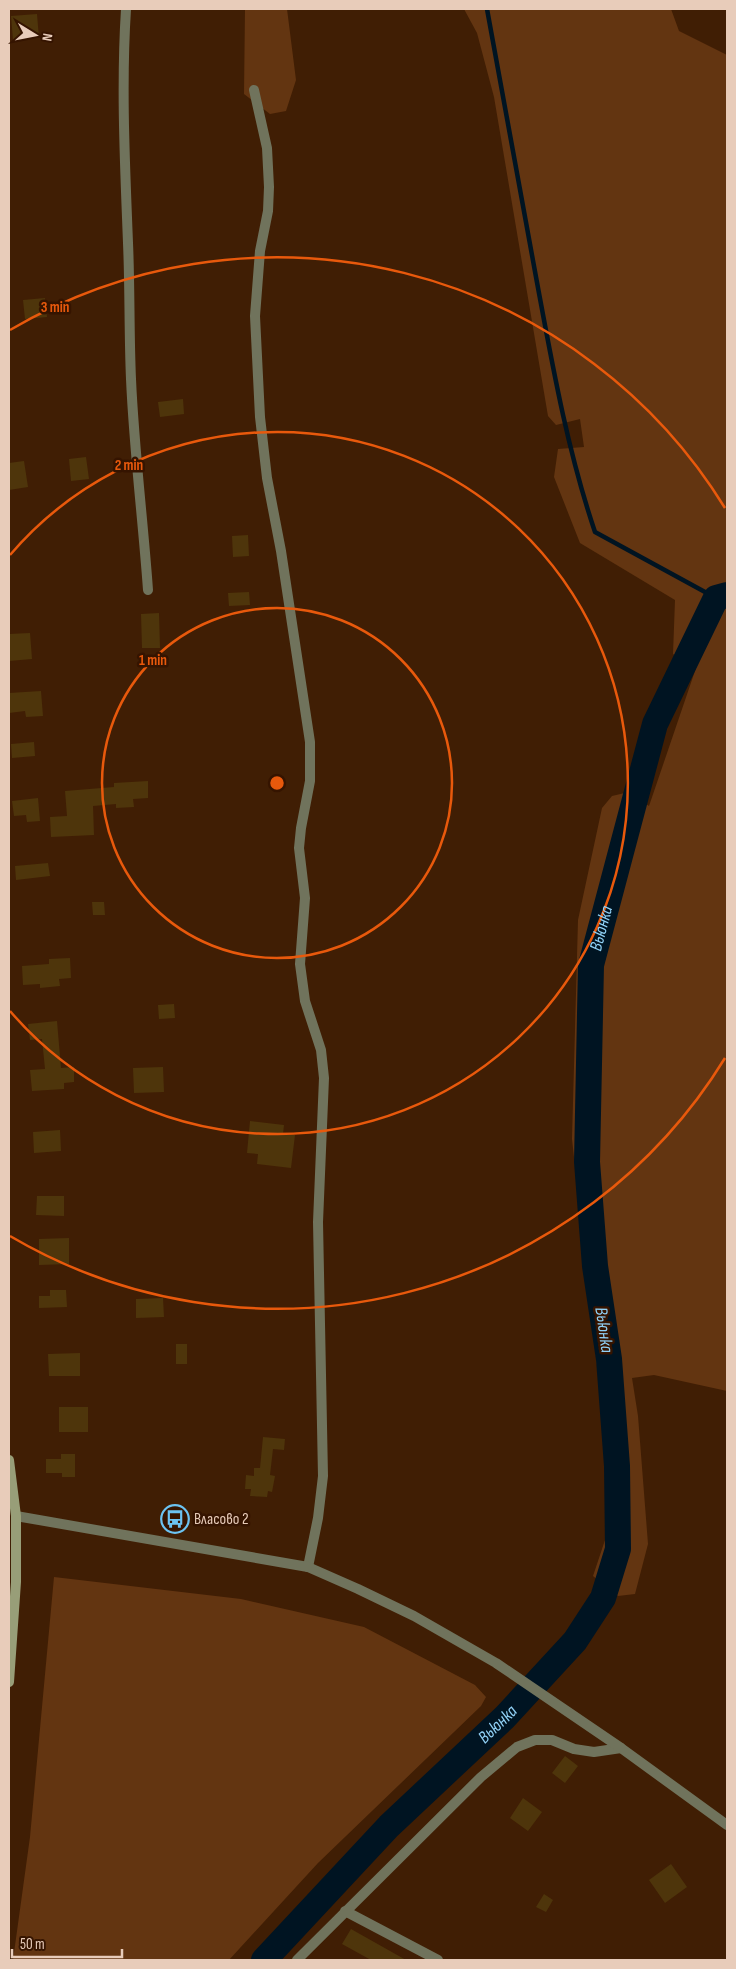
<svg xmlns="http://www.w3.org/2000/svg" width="736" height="1969" font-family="'Sofia Sans Condensed',sans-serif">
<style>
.green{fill:#633511}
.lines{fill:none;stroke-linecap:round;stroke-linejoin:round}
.stream{stroke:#001422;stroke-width:4.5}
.river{stroke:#001422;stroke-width:26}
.building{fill:#4e350b}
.minor{stroke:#70735c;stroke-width:10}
.tertiary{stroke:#70735c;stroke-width:10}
.secondary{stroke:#989e78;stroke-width:10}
.ring{fill:none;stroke:#e8590c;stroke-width:2.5}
.labels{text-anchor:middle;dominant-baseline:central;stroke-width:5;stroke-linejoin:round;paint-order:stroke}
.poi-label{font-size:16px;fill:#e8ccba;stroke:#351400;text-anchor:start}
.water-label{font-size:18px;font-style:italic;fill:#90d1f6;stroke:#351400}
.centre{fill:#e8590c;stroke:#351400;stroke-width:2.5}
.ring-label{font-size:15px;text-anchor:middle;font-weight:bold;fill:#e8590c;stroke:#351400;stroke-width:5;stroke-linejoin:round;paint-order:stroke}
</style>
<rect width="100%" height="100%" fill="#401e04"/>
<path class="green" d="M 245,9 L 287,9 L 296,80 L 286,111 L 270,114 L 244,94 Z
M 464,9 L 671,9 L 679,31 L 727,55 L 727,1391 L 654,1375 L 632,1378 L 638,1416 L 648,1544 L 635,1594 L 618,1596 L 593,1576 L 606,1537 L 607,1456 L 572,1139 L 578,920 L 602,808 L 612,796 L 629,792 L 649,806 L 696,668 L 673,654 L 675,600 L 580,543 L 554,477 L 558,449 L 584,447 L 580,419 L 556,425 L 548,416 L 494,97 L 477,33 Z
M 54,1577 L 241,1599 L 364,1627 L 475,1685 L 486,1697 L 481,1706 L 318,1863 L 229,1960 L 13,1960 L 30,1837 Z"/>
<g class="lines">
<path class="stream" d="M 487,9 C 503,98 520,188 536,277 C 552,363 567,449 595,532 L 716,598"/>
<path class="river" id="s1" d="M 264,1960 L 389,1826 L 505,1717 L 575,1641 L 603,1598 L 618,1549 L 617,1466 L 609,1359 L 595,1266 L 587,1162 L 591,965 L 655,724 L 716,598 L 727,595"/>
</g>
<path class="building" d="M 37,14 L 39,38 L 13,40 L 11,16 Z
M 45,298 L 47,317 L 25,319 L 23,300 Z
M 183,399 L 184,414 L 160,417 L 158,402 Z
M 86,457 L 89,479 L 71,481 L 69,459 Z
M 24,461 L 28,487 L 9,490 L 9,463 Z
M 248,535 L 249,556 L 233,557 L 232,536 Z
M 249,592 L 250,605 L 229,606 L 228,593 Z
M 159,613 L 160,648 L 142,648 L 141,614 Z
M 30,633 L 32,659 L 9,661 L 9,634 Z
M 41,691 L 43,716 L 26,717 L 25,711 L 9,713 L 9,693 Z
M 34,742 L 35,756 L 12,758 L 11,744 Z
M 148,781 L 148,798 L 133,799 L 134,807 L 116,808 L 116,804 L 93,806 L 94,835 L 51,837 L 50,817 L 67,816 L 65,791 L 114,787 L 114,783 Z
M 38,798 L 40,821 L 27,822 L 26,815 L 14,816 L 12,801 Z
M 48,863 L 50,876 L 16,880 L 15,866 Z
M 92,902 L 104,902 L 105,915 L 93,915 Z
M 70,958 L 71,978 L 59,979 L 60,986 L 40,988 L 40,984 L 23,985 L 22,966 L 49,964 L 49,959 Z
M 174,1004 L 175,1018 L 159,1019 L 158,1005 Z
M 57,1021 L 61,1068 L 74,1067 L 74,1082 L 64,1083 L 64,1089 L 32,1091 L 30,1070 L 45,1069 L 42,1039 L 30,1040 L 28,1024 Z
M 163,1067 L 164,1092 L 134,1093 L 133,1068 Z
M 250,1121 L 284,1125 L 283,1134 L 295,1135 L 291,1168 L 257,1164 L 258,1154 L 247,1153 Z
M 60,1130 L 61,1151 L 34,1153 L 33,1132 Z
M 37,1196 L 64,1196 L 64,1216 L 36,1215 Z
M 69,1238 L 69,1264 L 39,1265 L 39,1239 Z
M 50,1290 L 66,1290 L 67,1307 L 39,1308 L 39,1296 L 50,1296 Z
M 163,1298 L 164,1317 L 136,1318 L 136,1299 Z
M 176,1344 L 187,1344 L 187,1364 L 176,1364 Z
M 80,1353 L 80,1376 L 49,1376 L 48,1354 Z
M 59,1407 L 88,1407 L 88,1432 L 59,1432 Z
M 263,1437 L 285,1439 L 284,1450 L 273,1449 L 270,1475 L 275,1476 L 272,1492 L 268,1491 L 267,1497 L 250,1496 L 251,1489 L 245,1489 L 246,1475 L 254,1476 L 254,1468 L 260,1468 Z
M 61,1454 L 75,1454 L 75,1477 L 62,1477 L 62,1473 L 46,1473 L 46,1459 L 61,1459 Z
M 565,1756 L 578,1766 L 565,1783 L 552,1773 Z
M 523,1798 L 542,1812 L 528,1831 L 510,1818 Z
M 671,1864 L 687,1887 L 665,1903 L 649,1880 Z
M 544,1894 L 553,1900 L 546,1912 L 536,1907 Z
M 351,1929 L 406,1960 L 371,1960 L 342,1944 Z"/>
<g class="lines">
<path class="minor" d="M 126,9 C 121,87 125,165 128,243 C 130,288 129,334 131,379 C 134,449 143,520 148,590
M 254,90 L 267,148 L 269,187 L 268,211 L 260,251 L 255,316 L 260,417 L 267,478 L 281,551 L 310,742 L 310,781 L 301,828 L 299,848 L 305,898 L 300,964 L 305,1001 L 321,1050 L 324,1078 L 318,1222 L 323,1476 L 318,1518 L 308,1567
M 345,1911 L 438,1960
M 297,1960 L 481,1777 L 517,1747 L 535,1740 L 552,1740 L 574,1749 L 594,1752 L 621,1748"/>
<path class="tertiary" d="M 16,1516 L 308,1567 L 358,1589 L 414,1616 L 496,1663 L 621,1748 L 727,1825"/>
<path class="secondary" d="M 9,1460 L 16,1516 L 16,1582 L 9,1682"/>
</g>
<g class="ring">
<circle cx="277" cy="783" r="175"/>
<path d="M10 555A351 351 0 1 1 10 1011"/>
<path d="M725 1058A526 526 0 0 1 10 1236M10 330A526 526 0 0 1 725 508"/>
</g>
<defs>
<symbol id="bus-ring" viewBox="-11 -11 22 22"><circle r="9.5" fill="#351400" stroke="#6cc3f2" stroke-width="1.5"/><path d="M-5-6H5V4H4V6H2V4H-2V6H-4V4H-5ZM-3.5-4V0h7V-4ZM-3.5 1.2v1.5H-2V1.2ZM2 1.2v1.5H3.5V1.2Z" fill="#6cc3f2"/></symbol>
</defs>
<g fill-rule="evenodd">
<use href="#bus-ring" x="159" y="1503" width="32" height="32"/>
</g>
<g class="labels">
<g class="poi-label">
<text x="194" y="1519">Власово 2</text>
</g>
<g class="water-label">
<text stroke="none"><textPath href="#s1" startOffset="1172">Вьюнка</textPath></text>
<text transform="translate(604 1330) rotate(82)">Вьюнка</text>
<text stroke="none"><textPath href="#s1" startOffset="332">Вьюнка</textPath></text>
</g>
</g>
<circle cx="277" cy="783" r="8" class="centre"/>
<g class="ring-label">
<text x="55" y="312">3 min</text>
<text x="129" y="470">2 min</text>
<text x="153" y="665">1 min</text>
</g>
<rect width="736" height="1969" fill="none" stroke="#e8ccba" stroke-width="20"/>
<g transform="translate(35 35) rotate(100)" stroke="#351400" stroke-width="4" paint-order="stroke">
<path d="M0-4L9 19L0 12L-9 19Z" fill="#e8ccba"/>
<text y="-8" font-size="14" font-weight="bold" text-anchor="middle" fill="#e8ccba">N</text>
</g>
<path d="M12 1949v8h110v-8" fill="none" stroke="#e8ccba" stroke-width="2.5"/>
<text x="20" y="1949" font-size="15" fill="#e8ccba" stroke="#351400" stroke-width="4" paint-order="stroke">50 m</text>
</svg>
